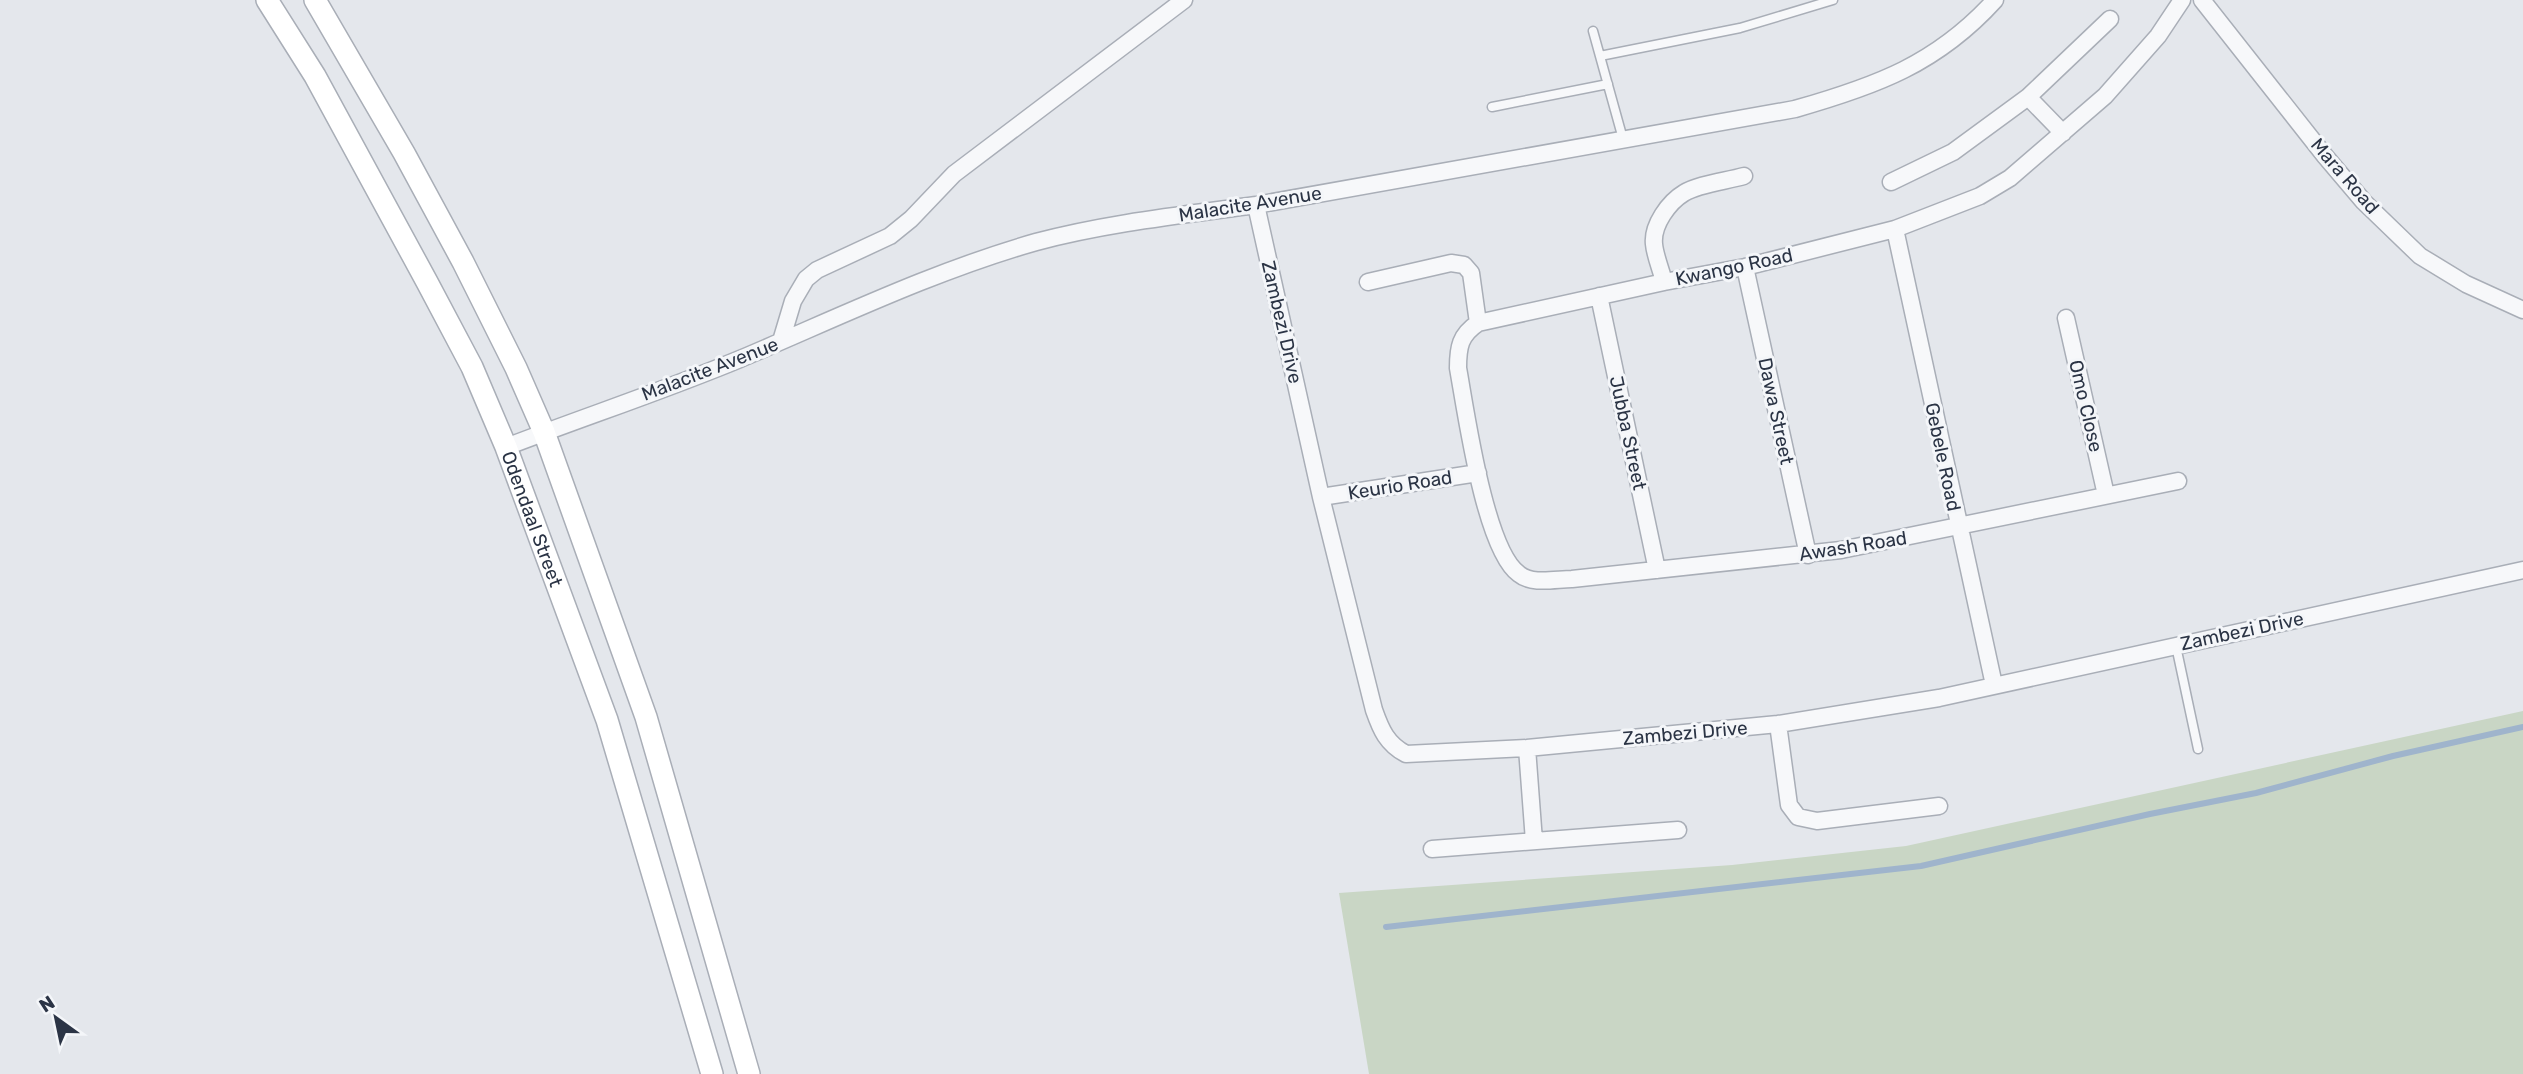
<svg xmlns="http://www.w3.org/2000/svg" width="2523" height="1074" font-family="Rubik,sans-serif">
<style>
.green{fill:#c9d6c5}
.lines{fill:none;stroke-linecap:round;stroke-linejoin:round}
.stream{stroke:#9fb4cc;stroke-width:6}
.lane-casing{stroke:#a9aeb7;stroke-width:11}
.street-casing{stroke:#a9aeb7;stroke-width:19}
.secondary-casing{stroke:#a9aeb7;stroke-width:24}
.lane{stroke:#f7f8fa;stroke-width:8}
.street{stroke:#f7f8fa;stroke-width:16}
.secondary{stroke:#fff;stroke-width:21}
.labels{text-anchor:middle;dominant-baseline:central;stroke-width:6;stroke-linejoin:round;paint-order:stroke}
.street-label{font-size:19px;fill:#2b3445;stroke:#f4f6f9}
</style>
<rect width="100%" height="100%" fill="#e4e7ec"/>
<path class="green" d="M 2523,711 L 2523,1074 L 1369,1074 L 1339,893 L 1732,865 L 1906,846 Z"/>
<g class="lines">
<path class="stream" d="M 1386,927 L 1921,866 L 2150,814 L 2256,793 L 2393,756 L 2523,727"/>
<defs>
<path id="lane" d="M 1593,31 L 1623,139
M 1600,56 L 1740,28 L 1833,0
M 1492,107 L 1608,84
M 2176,646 L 2198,749"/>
<path id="street" d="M 2202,0 L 2325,156 L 2364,202 L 2420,256 L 2466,284 L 2523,310
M 2028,97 L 2110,19
M 1891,182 L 1953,152 L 2028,97 L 2063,133
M 1256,205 L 1321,497 L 1374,710 C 1381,730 1387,744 1406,754 L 1527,748 L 1778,724 L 1939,698 L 2523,570
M 1895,229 L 1994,685
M 1745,267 L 1808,555
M 1368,282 L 1451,263 L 1464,265 L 1471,273 L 1478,323
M 1664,282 C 1661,269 1655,256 1654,244 C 1652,225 1669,202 1684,193 C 1698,184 1727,181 1744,176
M 1599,296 L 1657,570
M 2066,318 L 2106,495
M 781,341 L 793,301 L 806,279 L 817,270 L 890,236 L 911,219 L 954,174 L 1184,0
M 506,447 C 584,417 663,391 740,359 C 837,318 934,271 1036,242 C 1107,223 1183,215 1256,205 L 1795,109 C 1876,86 1937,64 1995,0
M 2178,481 L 1841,550 L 1572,579 C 1556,579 1532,585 1519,574 C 1485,550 1466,412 1458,368 C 1458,347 1460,335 1478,323 L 1664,282 L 1745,267 L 1895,229 L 1980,196 L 2010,178 L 2105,96 L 2158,36 L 2182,0
M 1321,497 L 1478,473
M 1778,724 L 1789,805 L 1798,817 L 1817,821 L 1939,806
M 1527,748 L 1534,841
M 1432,849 L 1678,830"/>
<g id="secondary">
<path id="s1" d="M 267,0 L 315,76 L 427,282 L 472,367 L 506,447 L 607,720 L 712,1074"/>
<path d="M 315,0 L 404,153 L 463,262 L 516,368 L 544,432 L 646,717 L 749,1074"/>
</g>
</defs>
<use href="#lane" class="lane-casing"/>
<use href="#street" class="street-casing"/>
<use href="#secondary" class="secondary-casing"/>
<use href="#lane" class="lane"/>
<use href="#street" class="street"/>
<use href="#secondary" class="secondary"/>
</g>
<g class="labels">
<g class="street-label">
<text transform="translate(2345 176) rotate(49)">Mara Road</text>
<text transform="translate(1250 204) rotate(-9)">Malacite Avenue</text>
<text transform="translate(1734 267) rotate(-12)">Kwango Road</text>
<text transform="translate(1282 322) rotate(77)">Zambezi Drive</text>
<text transform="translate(710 369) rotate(-21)">Malacite Avenue</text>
<text transform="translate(2086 406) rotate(77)">Omo Close</text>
<text transform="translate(1776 411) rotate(78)">Dawa Street</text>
<text transform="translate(1628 433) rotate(78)">Jubba Street</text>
<text transform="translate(1943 457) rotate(78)">Gebele Road</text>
<text transform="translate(1400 485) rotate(-9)">Keurio Road</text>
<text stroke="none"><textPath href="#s1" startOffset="584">Odendaal Street</textPath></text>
<text transform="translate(1853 546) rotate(-9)">Awash Road</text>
<text transform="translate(2242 631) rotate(-12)">Zambezi Drive</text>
<text transform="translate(1685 733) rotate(-5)">Zambezi Drive</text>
</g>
</g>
<g transform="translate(56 1018) rotate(327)" stroke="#f4f6f9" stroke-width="5" paint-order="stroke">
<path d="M0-5L12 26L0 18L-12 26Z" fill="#2b3445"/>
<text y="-10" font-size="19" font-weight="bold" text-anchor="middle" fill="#2b3445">N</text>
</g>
</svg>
